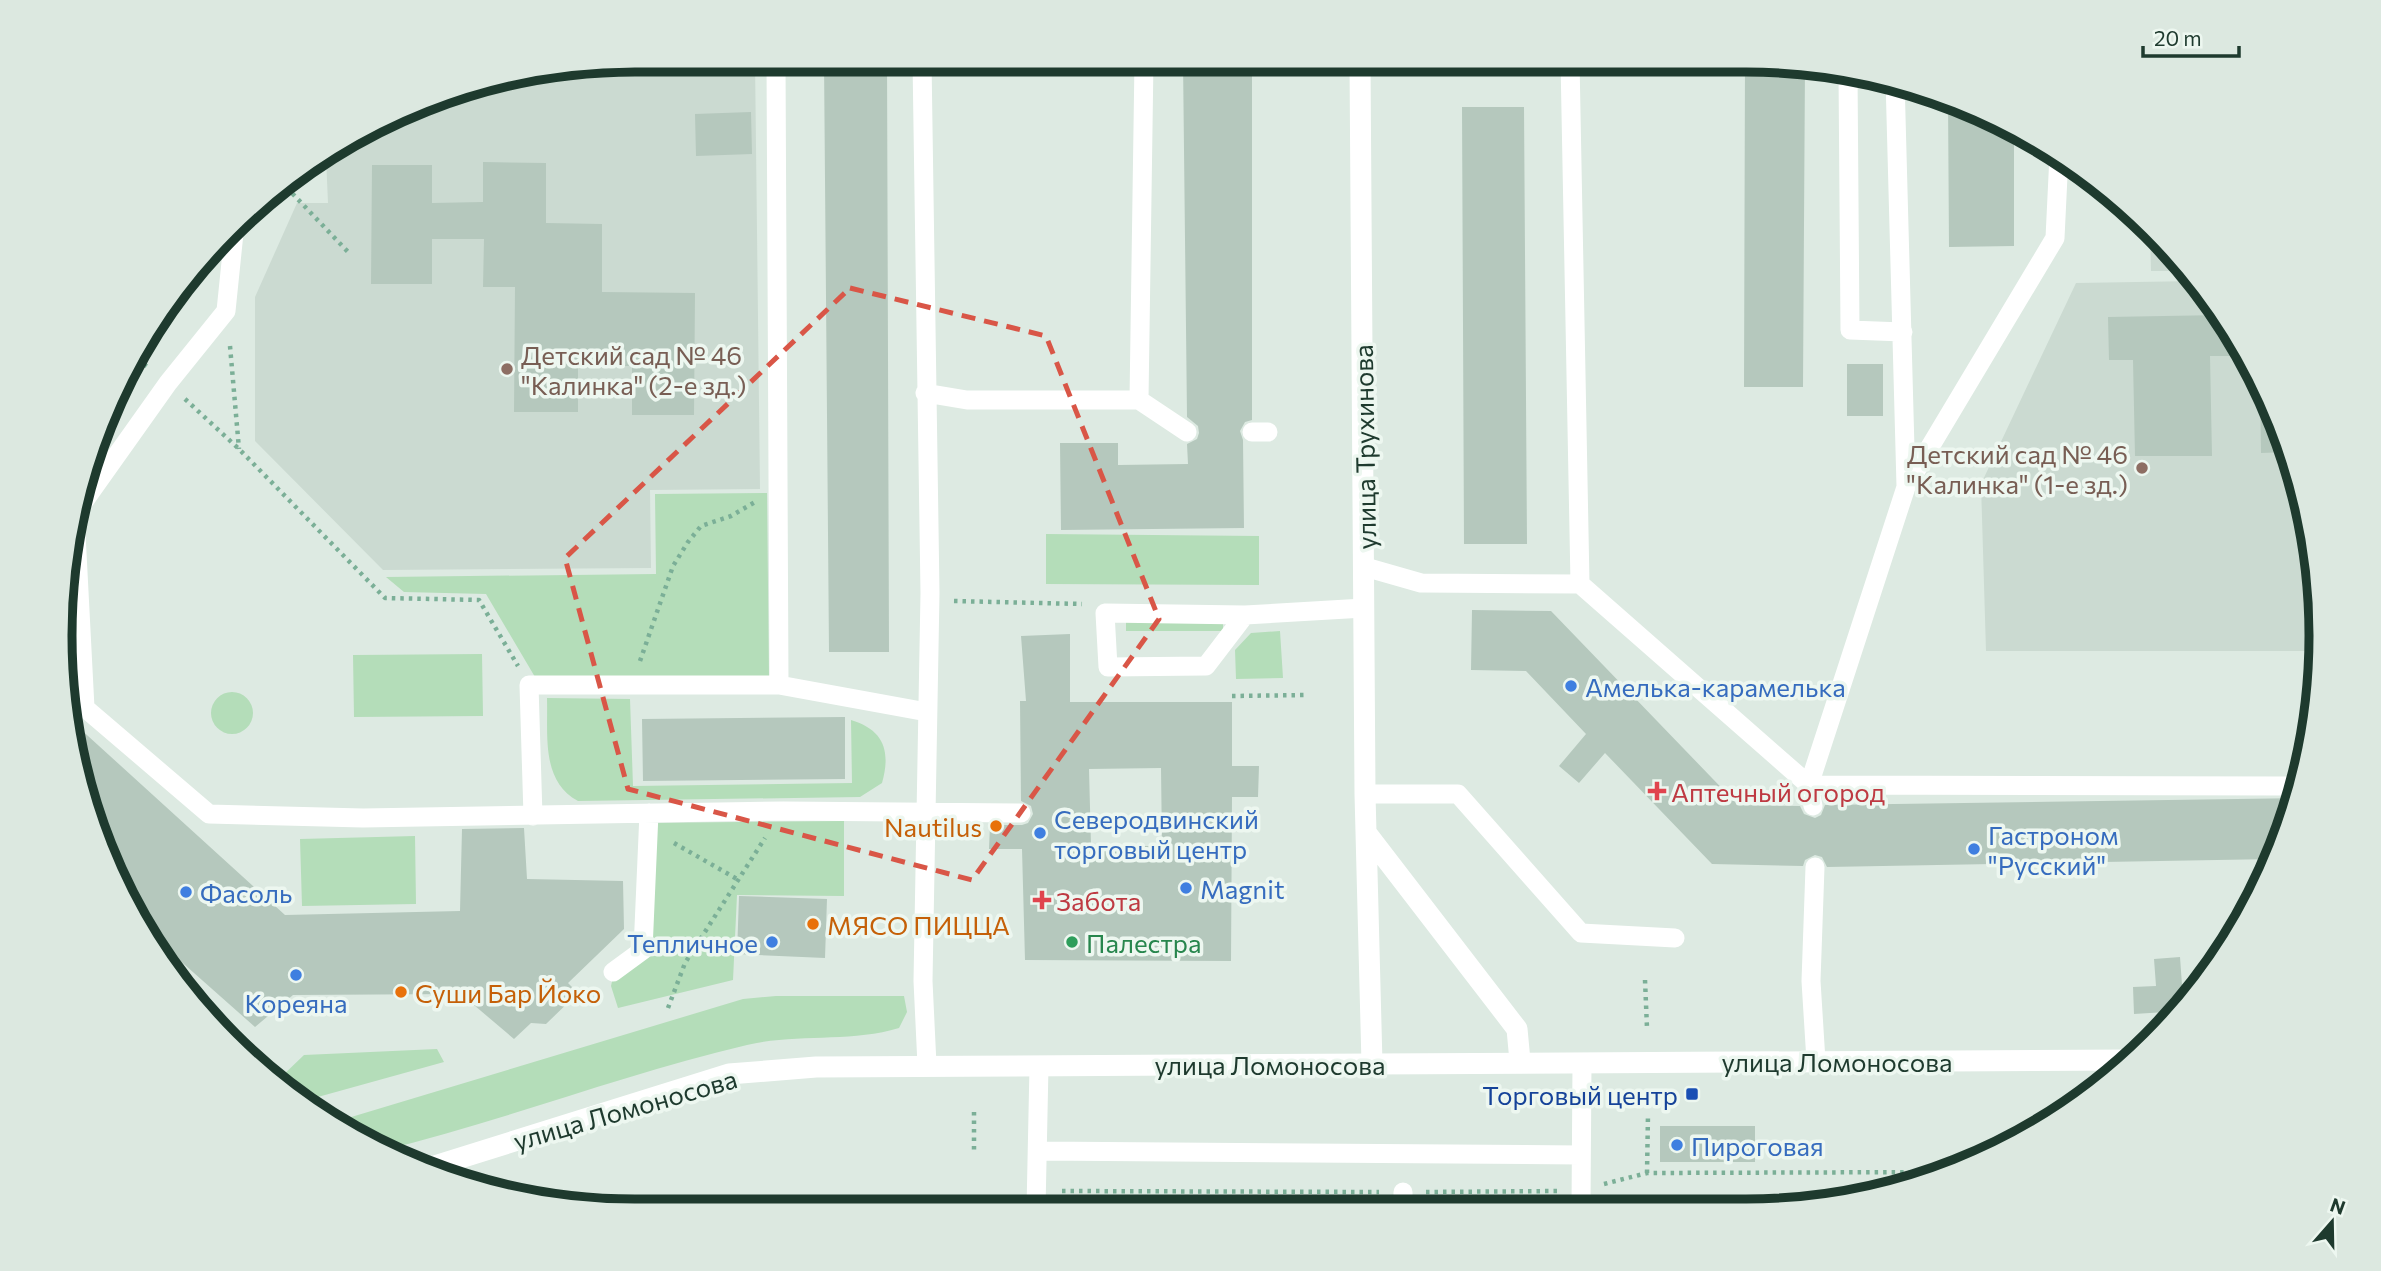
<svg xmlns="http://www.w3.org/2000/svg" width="2381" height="1271" font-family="Commissioner,sans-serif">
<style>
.built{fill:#cbdad1}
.green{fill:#b4ddb9}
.building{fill:#b5c8bd;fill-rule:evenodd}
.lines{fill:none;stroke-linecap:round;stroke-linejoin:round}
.path{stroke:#7baf97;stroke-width:4.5;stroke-dasharray:3.5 5;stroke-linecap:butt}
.lane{stroke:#fff;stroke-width:19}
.street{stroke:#fff;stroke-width:21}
.secondary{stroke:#fff;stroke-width:21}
.marked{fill:none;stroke:#d95647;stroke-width:5;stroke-dasharray:14 9;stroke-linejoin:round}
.education-dot{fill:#8d6e63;stroke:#edf7f0;stroke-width:2.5}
.shop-dot{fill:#3f7fe0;stroke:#edf7f0;stroke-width:2.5}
.health-dot{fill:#e0444e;stroke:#edf7f0;stroke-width:2.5}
.food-dot{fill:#e8710a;stroke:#edf7f0;stroke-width:2.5}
.leisure-dot{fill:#2e9e5b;stroke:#edf7f0;stroke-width:2.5}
.transit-dot{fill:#1a4fb4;stroke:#edf7f0;stroke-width:2.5}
.labels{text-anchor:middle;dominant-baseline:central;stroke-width:7;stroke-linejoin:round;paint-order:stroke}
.education-label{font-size:26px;fill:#785e54;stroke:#edf7f0;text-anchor:start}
.street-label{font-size:26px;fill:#1e3a2e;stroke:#edf7f0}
.shop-label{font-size:26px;fill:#366cbe;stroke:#edf7f0;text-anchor:start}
.health-label{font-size:26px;fill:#be3a42;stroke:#edf7f0;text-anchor:start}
.food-label{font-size:26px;fill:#c56008;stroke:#edf7f0;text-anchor:start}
.leisure-label{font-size:26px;fill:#27864d;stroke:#edf7f0;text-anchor:start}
.transit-label{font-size:26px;fill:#164399;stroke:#edf7f0;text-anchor:end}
.rim{fill:none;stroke:#1e3a2e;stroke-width:9}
</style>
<rect width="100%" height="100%" fill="#ddeae2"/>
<path class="built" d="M 636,60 L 755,60 L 760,489 L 650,490 L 651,568 L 383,570 L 255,441 L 255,297 L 297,203 L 328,203 L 326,157 L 450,90 Z
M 2150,229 L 2179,256 L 2189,271 L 2151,271 Z
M 2197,281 L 2245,348 L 2291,451 L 2317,561 L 2320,651 L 1986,651 L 1981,484 L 2076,283 Z"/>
<path class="green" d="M 767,493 L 769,676 L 535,677 L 486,594 L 404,592 L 386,577 L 656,574 L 655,494 Z
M 1046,534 L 1259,536 L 1259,585 L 1046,584 Z
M 1126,621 L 1223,621 L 1223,631 L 1126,631 Z
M 1280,631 L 1283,678 L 1236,679 L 1235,650 L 1251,633 Z
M 482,654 L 483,716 L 354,717 L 353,655 Z
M211 713a21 21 0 1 1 42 0a21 21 0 1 1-42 0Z
M 547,698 L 630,699 L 633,786 L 852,783 L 851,720 C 884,730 891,751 882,783 L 860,797 L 578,801 C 541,781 548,736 547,698 Z
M 844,821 L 844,896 L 737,895 L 733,980 L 618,1008 L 611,986 L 613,977 L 648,956 L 649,823 Z
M 415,836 L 416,904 L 302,906 L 300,839 Z
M 776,996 L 904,996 L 907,1012 L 899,1028 C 850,1043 797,1033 747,1045 C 623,1074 504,1121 380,1151 L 338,1121 L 743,999 Z
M 437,1049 L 444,1062 L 307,1100 L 279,1079 L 304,1055 Z"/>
<path class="building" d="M 824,60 L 887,60 L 889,652 L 829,652 Z
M 1183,60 L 1252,60 L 1252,420 L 1245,422 L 1240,431 L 1243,440 L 1244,528 L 1061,530 L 1060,443 L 1118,443 L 1118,465 L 1188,464 L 1187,444 L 1197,439 L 1199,433 L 1198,426 L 1187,417 Z
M 1745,61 L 1805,64 L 1803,387 L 1744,387 Z
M 1948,99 L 2014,127 L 2014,246 L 1949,247 Z
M 1462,107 L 1524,107 L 1527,544 L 1464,544 Z
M 751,112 L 752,154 L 696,156 L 695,114 Z
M 483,162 L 546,163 L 546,223 L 602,224 L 602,292 L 695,293 L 694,415 L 632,415 L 632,366 L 578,366 L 578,412 L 514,412 L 515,287 L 483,287 L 484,239 L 432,239 L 432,284 L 371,284 L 372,165 L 432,165 L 432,203 L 483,202 Z
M 2221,315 L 2248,356 L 2210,356 L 2212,456 L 2135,456 L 2133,360 L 2109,360 L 2108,317 Z
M 1847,364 L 1883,364 L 1883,416 L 1847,416 Z
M 2260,383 L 2291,451 L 2291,452 L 2261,453 Z
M 1472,610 L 1551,611 L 1738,805 L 1800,806 L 1804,814 L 1815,818 L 1821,815 L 1825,805 L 2297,798 L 2274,859 L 1827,867 L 1822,857 L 1815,855 L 1805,860 L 1803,866 L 1712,864 L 1605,753 L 1579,783 L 1559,766 L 1586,734 L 1526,671 L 1471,670 Z
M 1070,634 L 1070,702 L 1232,702 L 1232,766 L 1259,766 L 1258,797 L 1232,797 L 1231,961 L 1025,960 L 1022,849 L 989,849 L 990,825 L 1022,825 L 1028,823 L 1033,814 L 1031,806 L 1021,801 L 1020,701 L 1026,701 L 1021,636 ZM 1161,768 L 1162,846 L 1091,846 L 1089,769 Z
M 66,716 L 285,915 L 460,911 L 462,829 L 524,828 L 527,879 L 623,881 L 624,929 L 568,983 L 578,993 L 546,1024 L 531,1023 L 514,1039 L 461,994 L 293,995 L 255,1027 L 150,934 L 119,890 Z
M 845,717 L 845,779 L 643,781 L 642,719 Z
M 739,896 L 827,899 L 825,958 L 737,954 Z
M 2180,957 L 2182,985 L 2199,984 L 2182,1011 L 2134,1014 L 2133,987 L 2156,986 L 2154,959 Z
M 1660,1126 L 1755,1126 L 1755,1162 L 1660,1162 Z"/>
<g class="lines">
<path class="path" d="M 277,187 L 290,191 L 349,253
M 230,346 L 239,449
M 137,359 L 149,368
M 185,399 L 239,449 L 385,598 L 479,600 L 518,666
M 954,601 L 1082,604
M 640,661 L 673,566 L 688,542 L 701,526 L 731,516 L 755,502
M 1232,696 L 1306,695
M 674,843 L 737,879
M 1645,980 L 1647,1028
M 668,1008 L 685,963 L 765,838
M 974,1112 L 974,1151
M 1647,1173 L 1648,1114
M 1604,1184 L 1647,1173 L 1950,1172
M 1062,1191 L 1379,1192
M 1426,1192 L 1557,1191"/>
<path class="lane" d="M 776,60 L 779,685 L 927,712
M 922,60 L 930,593 L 923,981 L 927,1065
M 1570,60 L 1580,584 L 1809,785 L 1906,487 L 2055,238 L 2059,155
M 1848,72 L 1850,330 L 1903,332
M 1895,79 L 1906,486
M 925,393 L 967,400 L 1139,400 L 1187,432
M 1139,400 L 1144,60
M 1252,432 L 1268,432
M 75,514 L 85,708 L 209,814 L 363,818 L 783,811 L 1021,813
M 75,514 L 168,383 L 226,311 L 234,233
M 1365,567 L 1421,583 L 1580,584
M 1245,615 L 1206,666 L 1108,667 L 1105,613 L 1245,615 L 1364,608
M 1365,794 L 1458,794 L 1581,933 L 1675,938
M 1813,806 L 1809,785 L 2301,786
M 533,816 L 529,685 L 779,685
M 1815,867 L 1811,981 L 1816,1061
M 613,972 L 643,950 L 649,813
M 1038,1151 L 1581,1155
M 1403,1192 L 1403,1208
M 1581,1207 L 1582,1063
M 1036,1209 L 1039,1066"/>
<path class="street" d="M 1360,60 L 1365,794 L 1372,1064
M 1367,834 L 1517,1029 L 1520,1061"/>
<path class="secondary" d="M 425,1169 L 729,1074 L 816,1067 L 2131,1060"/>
</g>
<path class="marked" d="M 850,288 L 1046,336 L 1159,619 L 972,880 L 628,789 L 565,558 Z"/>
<g class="education-dot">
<circle cx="507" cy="369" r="7"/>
<circle cx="2142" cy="468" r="7"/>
</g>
<g class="shop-dot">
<circle cx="1571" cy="686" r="7"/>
<circle cx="1040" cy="833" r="7"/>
<circle cx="1974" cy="849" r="7"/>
<circle cx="1186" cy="888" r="7"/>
<circle cx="186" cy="892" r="7"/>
<circle cx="772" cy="942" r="7"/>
<circle cx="296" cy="975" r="7"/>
<circle cx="1677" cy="1145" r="7"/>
</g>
<g class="health-dot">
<path d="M1653.5 780.5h7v7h7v7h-7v7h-7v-7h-7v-7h7z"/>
<path d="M1038.5 889.5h7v7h7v7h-7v7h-7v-7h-7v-7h7z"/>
</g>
<g class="food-dot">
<circle cx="996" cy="826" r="7"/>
<circle cx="813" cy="924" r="7"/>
<circle cx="401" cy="992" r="7"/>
</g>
<circle class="leisure-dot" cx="1072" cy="942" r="7"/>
<rect class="transit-dot" x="1685" y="1087" width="14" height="14" rx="3.5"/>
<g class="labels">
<g class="education-label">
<text x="521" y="354">Детский сад № 46<tspan x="521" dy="30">"Калинка" (2-е зд.)</tspan></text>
<text x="2128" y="453" text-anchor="end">Детский сад № 46<tspan x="2128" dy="30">"Калинка" (1-е зд.)</tspan></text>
</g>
<g class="street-label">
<text transform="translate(1364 447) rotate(-91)">улица Трухинова</text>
<text x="1837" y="1061">улица Ломоносова</text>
<text x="1270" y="1064">улица Ломоносова</text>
<text transform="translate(625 1109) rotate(-16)">улица Ломоносова</text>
</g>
<g class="shop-label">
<text x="1585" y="686">Амелька-карамелька</text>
<text x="1054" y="818">Северодвинский<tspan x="1054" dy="30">торговый центр</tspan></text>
<text x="1988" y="834">Гастроном<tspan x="1988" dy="30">"Русский"</tspan></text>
<text x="1200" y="888">Magnit</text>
<text x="200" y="892">Фасоль</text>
<text x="758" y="942" text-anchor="end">Тепличное</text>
<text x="296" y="1002" text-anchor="middle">Кореяна</text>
<text x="1691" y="1145">Пироговая</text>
</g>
<g class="health-label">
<text x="1671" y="791">Аптечный огород</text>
<text x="1056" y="900">Забота</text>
</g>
<g class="food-label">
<text x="982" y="826" text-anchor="end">Nautilus</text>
<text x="827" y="924">МЯСО ПИЦЦА</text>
<text x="415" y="992">Суши Бар Йоко</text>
</g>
<g class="leisure-label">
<text x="1086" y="942">Палестра</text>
</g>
<g class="transit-label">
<text x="1678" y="1094">Торговый центр</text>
</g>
</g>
<path d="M0 0H2381V1271H0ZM635 72H1746A563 563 0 0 1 2309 635V636A563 563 0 0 1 1746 1199H635A563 563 0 0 1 72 636V635A563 563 0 0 1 635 72Z" fill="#dce8e0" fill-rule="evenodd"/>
<path class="rim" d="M635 72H1746A563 563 0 0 1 2309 635V636A563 563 0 0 1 1746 1199H635A563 563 0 0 1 72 636V635A563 563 0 0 1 635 72Z"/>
<g transform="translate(2332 1222) rotate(20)" stroke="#edf7f0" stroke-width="5" paint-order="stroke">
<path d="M0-5L12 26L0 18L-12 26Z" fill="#1e3a2e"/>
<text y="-10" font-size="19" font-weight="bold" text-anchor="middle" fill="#1e3a2e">N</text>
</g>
<path d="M2143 46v10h96v-10" fill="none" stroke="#1e3a2e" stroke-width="3.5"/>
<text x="2154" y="46" font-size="21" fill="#1e3a2e" stroke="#edf7f0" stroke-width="5" paint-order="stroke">20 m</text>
</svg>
